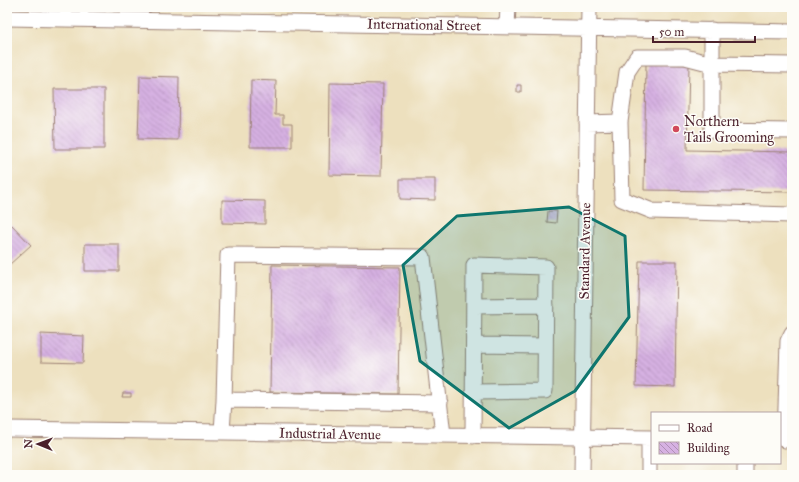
<svg xmlns="http://www.w3.org/2000/svg" width="799" height="482" font-family="'IM FELL Great Primer',serif">
<style>
.building{fill:url(#building-back-hatch)}
.lines{fill:none;stroke-linecap:round;stroke-linejoin:round}
.minor-casing{stroke:#9c8074;stroke-width:17}
.minor{stroke:#fff;stroke-width:15}
.marked{fill:#0f766e;fill-opacity:0.2;stroke:#0f766e;stroke-width:3;stroke-linejoin:round}
.poi-dot{fill:#d1495b;stroke:#fdfcf7;stroke-width:1.5}
.labels{text-anchor:middle;dominant-baseline:central;stroke-width:3;stroke-linejoin:round;paint-order:stroke}
.street-label{font-size:14px;fill:#4a1f2b;stroke:#fdfcf7}
.poi-label{font-size:14px;fill:#4a1f2b;stroke:#fdfcf7;text-anchor:start}
</style>
<defs>
<pattern id="building-back-hatch" width="6" height="6" patternUnits="userSpaceOnUse"><rect width="6" height="6" fill="#d6b1e2"/><path d="M-1 5l2 2M0 0l6 6M5-1l2 2" fill="none" stroke="#b08fb7"/></pattern>
</defs>
<rect width="100%" height="100%" fill="#fdfcf7"/>
<filter id="ink" filterUnits="userSpaceOnUse"><feTurbulence type="fractalNoise" baseFrequency=".025" numOctaves="2"/><feDisplacementMap in="SourceGraphic" scale="8" xChannelSelector="R" yChannelSelector="G"/><feConvolveMatrix kernelMatrix="1 2 1 2 8 2 1 2 1" color-interpolation-filters="sRGB"/></filter>
<filter id="wash" filterUnits="userSpaceOnUse"><feTurbulence type="fractalNoise" baseFrequency=".012" numOctaves="4" result="noise"/><feDisplacementMap in="SourceGraphic" scale="16" xChannelSelector="R" yChannelSelector="G"/><feGaussianBlur stdDeviation="0.9" result="paint"/><feColorMatrix in="noise" values="0 0 0 0 0 0 0 0 0 0 0 0 0 0 0 0 0 1.4 0 .05"/><feComposite in="paint" operator="in"/></filter>
<g filter="url(#wash)">
<rect width="100%" height="100%" fill="#ede0be"/>
<g id="blocks">
<path class="building" d="M 646,64 L 689,65 L 687,150 L 792,152 L 792,192 L 644,190 Z
M 140,76 L 179,77 L 178,140 L 138,139 Z
M 251,80 L 276,81 L 275,115 L 283,115 L 283,124 L 292,124 L 292,147 L 250,147 Z
M 330,83 L 383,84 L 381,176 L 329,175 Z
M 517,85 L 521,85 L 521,92 L 517,92 Z
M 54,89 L 104,89 L 104,149 L 55,149 Z
M 400,179 L 435,179 L 435,200 L 400,199 Z
M 222,200 L 265,201 L 265,224 L 222,223 Z
M 548,211 L 557,211 L 556,223 L 547,222 Z
M 12,225 L 31,245 L 9,265 L 7,263 L 7,229 Z
M 85,244 L 119,244 L 119,271 L 85,271 Z
M 639,261 L 677,261 L 675,387 L 636,386 Z
M 272,265 L 400,267 L 398,394 L 270,392 Z
M 41,334 L 84,336 L 83,363 L 41,362 Z
M 123,393 L 131,393 L 131,397 L 122,397 Z"/>
</g>
</g>
<g filter="url(#ink)">
<use href="#blocks" fill-opacity="0" stroke="#9c8074" stroke-width="1"/>
<g class="lines">
<defs>
<path id="minor" d="M 7,18 L 792,32
M 507,26 L 508,7
M 712,30 L 712,130 L 792,131
M 620,122 L 627,72 L 637,57 L 685,57 L 712,64 L 792,65
M 587,123 L 620,122 L 622,199 L 652,211 L 792,215
M 474,306 L 546,305
M 474,345 L 545,346
M 440,403 L 224,400 L 228,255 L 423,257 L 443,435
M 7,429 L 652,438
M 222,432 L 224,400
M 473,436 L 474,265 L 546,267 L 545,391 L 474,392
M 785,440 L 788,341 L 792,333
M 582,475 L 589,7
M 649,475 L 649,438
M 745,475 L 745,463"/>
</defs>
<use href="#minor" class="minor-casing"/>
<use href="#minor" class="minor"/>
</g>
</g>
<path class="marked" d="M 569,207 L 625,236 L 629,317 L 575,391 L 509,428 L 420,361 L 403,265 L 457,216 Z"/>
<circle class="poi-dot" cx="676" cy="129" r="4"/>
<g class="labels">
<g class="street-label">
<text transform="translate(424 25) rotate(1)">International Street</text>
<text transform="translate(585 251) rotate(-89)">Standard Avenue</text>
<text transform="translate(330 434) rotate(1)">Industrial Avenue</text>
</g>
<g class="poi-label">
<text x="684" y="121">Northern<tspan x="684" dy="16">Tails Grooming</tspan></text>
</g>
</g>
<rect width="799" height="482" fill="none" stroke="#fdfcf7" stroke-width="24"/>
<rect x="651" y="412" width="130" height="52" fill="#fdfcf7" stroke="#b5a4a5"/>
<rect x="659" y="425" width="20" height="6" fill="#ffffff" stroke="#b5a4a5"/>
<text x="687" y="432" font-size="12" fill="#4a1f2b">Road</text>
<rect x="659" y="442" width="20" height="12" fill="url(#building-back-hatch)" stroke="#b5a4a5"/>
<text x="687" y="452" font-size="12" fill="#4a1f2b">Building</text>
<g transform="translate(38 444) rotate(271)" stroke="#fdfcf7" stroke-width="3" paint-order="stroke">
<path d="M0-3L7 15L0 10L-7 15Z" fill="#4a1f2b"/>
<text y="-6" font-size="11" font-weight="bold" text-anchor="middle" fill="#4a1f2b">N</text>
</g>
<path d="M653 36v6h102v-6" fill="none" stroke="#4a1f2b" stroke-width="2"/>
<text x="659" y="36" font-size="12" fill="#4a1f2b" stroke="#fdfcf7" stroke-width="3" paint-order="stroke">50 m</text>
</svg>
